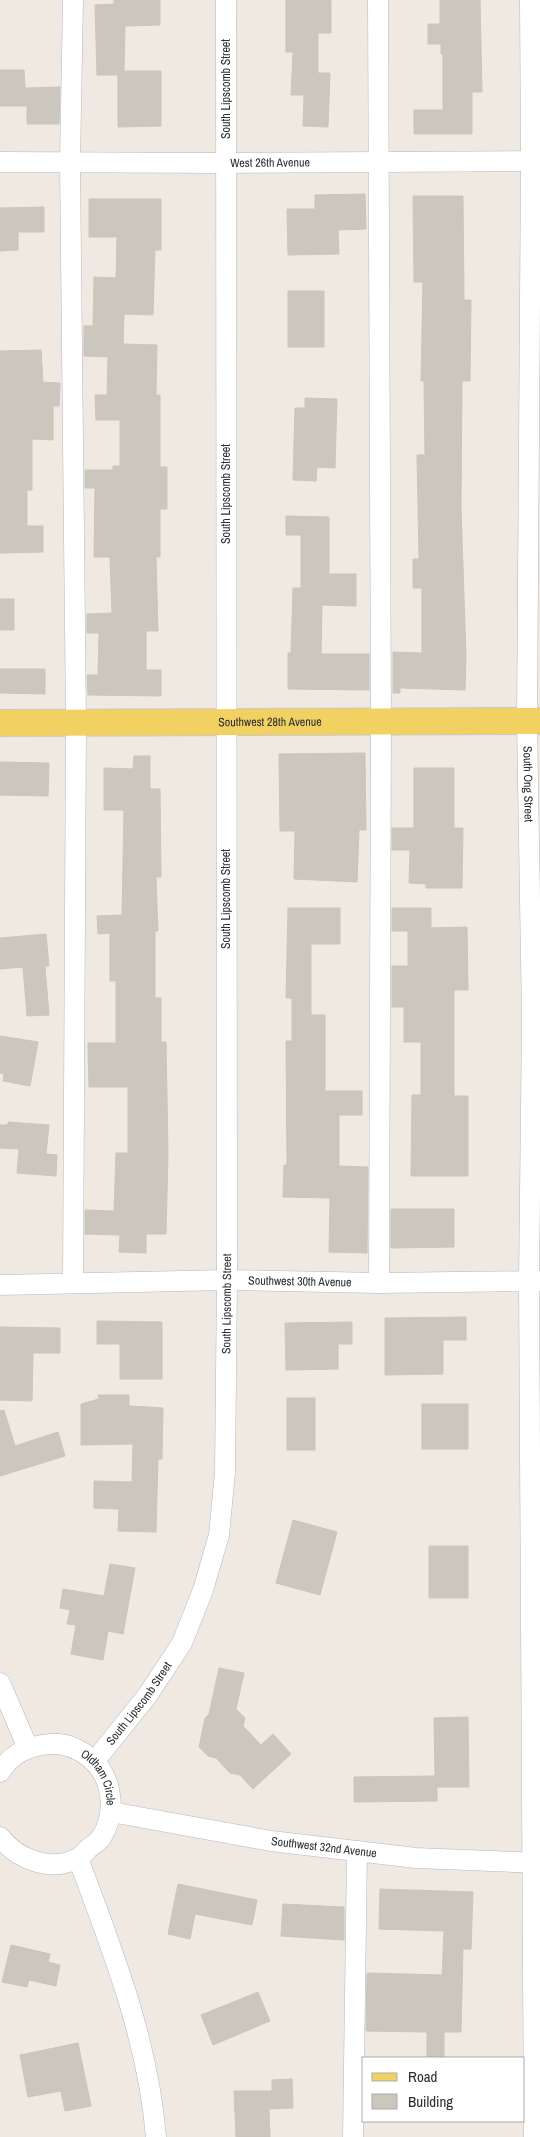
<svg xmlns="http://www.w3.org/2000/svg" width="540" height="2137" font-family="'Archivo Narrow',sans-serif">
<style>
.building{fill:#cbc7bf;stroke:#cbc5ba}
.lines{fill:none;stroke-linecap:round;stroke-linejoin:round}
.minor-casing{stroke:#b4b7c1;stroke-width:21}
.major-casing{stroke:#c9c9c9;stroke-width:28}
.minor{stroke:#fff;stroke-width:20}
.major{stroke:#f2d163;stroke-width:26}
.labels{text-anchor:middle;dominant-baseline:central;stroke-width:4.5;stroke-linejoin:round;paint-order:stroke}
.street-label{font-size:12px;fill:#2e2e2e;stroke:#fff}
</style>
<rect width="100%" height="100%" fill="#efe9e1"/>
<path class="building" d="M 114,0 L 160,0 L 160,25 L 125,26 L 124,71 L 161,71 L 161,126 L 118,127 L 118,75 L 97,75 L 95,5 L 114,4 Z
M 286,0 L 331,0 L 331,33 L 318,33 L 318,73 L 330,73 L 328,127 L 303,126 L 304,95 L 291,95 L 293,52 L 286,52 Z
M 440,0 L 480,0 L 482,92 L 472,92 L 472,134 L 414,134 L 414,110 L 443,110 L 443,54 L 441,54 L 441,44 L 428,44 L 428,24 L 440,24 Z
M 0,70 L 24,70 L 25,88 L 60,87 L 59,124 L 27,124 L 27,106 L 0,106 Z
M 365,194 L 366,229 L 338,230 L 339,254 L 288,255 L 287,209 L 315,209 L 315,195 Z
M 413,196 L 463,196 L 464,300 L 471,300 L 470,381 L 462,381 L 461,507 L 466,656 L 465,690 L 400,688 L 400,693 L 393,693 L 393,652 L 422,653 L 422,588 L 413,588 L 413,559 L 419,559 L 417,455 L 425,455 L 424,381 L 421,381 L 423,282 L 414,282 Z
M 89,199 L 161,199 L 161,250 L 155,250 L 153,315 L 124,314 L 123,344 L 157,345 L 156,395 L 160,395 L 160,467 L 167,467 L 167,509 L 160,509 L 160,557 L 156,557 L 158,631 L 146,631 L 146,670 L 161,670 L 161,696 L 88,695 L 87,675 L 98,675 L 99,633 L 87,633 L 87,614 L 112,613 L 110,557 L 94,557 L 95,488 L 85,488 L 85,470 L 113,470 L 113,466 L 120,466 L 120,420 L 96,420 L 95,395 L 107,395 L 108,357 L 84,356 L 84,326 L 93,326 L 94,277 L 116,278 L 117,237 L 89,237 Z
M 44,207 L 44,232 L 18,232 L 18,250 L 0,251 L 0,208 Z
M 288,291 L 324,291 L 324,347 L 288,347 Z
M 41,350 L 43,382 L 60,383 L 59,406 L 53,406 L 53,440 L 32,439 L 32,490 L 27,490 L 27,526 L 43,526 L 43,552 L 0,553 L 0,351 Z
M 305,398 L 337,399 L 335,468 L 317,467 L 316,481 L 293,480 L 295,408 L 305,408 Z
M 286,516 L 329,517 L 329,574 L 356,574 L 356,606 L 322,605 L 321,654 L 369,654 L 369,690 L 288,689 L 288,653 L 291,653 L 293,588 L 301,588 L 301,535 L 286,535 Z
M 0,599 L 14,599 L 14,630 L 0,630 Z
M 0,669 L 45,669 L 45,694 L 0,693 Z
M 365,753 L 366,830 L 359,830 L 357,882 L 294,879 L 295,831 L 280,831 L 279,754 Z
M 134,756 L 150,756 L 150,789 L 160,789 L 161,877 L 156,877 L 158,931 L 155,931 L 155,998 L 161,998 L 161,1042 L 166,1042 L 168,1154 L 166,1234 L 146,1234 L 146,1253 L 119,1252 L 120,1235 L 85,1234 L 85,1210 L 114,1211 L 116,1153 L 128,1153 L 128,1087 L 89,1087 L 88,1043 L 116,1043 L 116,981 L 110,981 L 110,933 L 98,934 L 97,916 L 122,915 L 124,810 L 104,810 L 104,768 L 133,769 Z
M 0,762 L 49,763 L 48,796 L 0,795 Z
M 414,768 L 454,768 L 454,828 L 463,828 L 462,888 L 426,888 L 426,884 L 409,883 L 410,850 L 392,850 L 392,828 L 414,828 Z
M 288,908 L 340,908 L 340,944 L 311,944 L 311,1015 L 325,1015 L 325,1091 L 362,1091 L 362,1115 L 339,1115 L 339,1166 L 368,1167 L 367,1253 L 329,1252 L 330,1198 L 283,1197 L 284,1165 L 287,1165 L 286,1041 L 292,1041 L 292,998 L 286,998 Z
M 392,908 L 431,908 L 431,928 L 467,927 L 468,990 L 454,990 L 454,1096 L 468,1096 L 468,1176 L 411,1176 L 412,1095 L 421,1095 L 421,1042 L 404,1042 L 404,1007 L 392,1007 L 392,966 L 408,966 L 408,931 L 392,931 Z
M 46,934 L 49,966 L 45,966 L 49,1015 L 27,1016 L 23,967 L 0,969 L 0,938 Z
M 0,1036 L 38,1042 L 30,1086 L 3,1081 L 4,1074 L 0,1073 Z
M 8,1122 L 49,1125 L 46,1154 L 57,1155 L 56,1176 L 17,1173 L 19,1149 L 0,1148 L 0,1125 L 8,1125 Z
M 391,1209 L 454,1209 L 454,1247 L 391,1248 Z
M 466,1317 L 466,1340 L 443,1340 L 443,1374 L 385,1375 L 385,1318 Z
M 97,1321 L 162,1322 L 162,1379 L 120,1379 L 120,1344 L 97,1344 Z
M 352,1322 L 352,1344 L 338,1344 L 338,1369 L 286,1370 L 285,1323 Z
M 0,1327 L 60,1328 L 60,1353 L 33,1353 L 32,1401 L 0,1400 Z
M 98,1395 L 129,1395 L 129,1406 L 163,1408 L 162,1459 L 158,1459 L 156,1532 L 118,1531 L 119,1509 L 94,1508 L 94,1481 L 132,1482 L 133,1444 L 81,1445 L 81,1404 L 99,1399 Z
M 287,1398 L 315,1398 L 315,1450 L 287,1450 Z
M 422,1404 L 468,1404 L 468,1449 L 422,1449 Z
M 4,1410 L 15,1446 L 58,1432 L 65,1456 L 0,1476 L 0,1411 Z
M 293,1520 L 337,1532 L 320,1595 L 276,1583 Z
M 429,1546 L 468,1546 L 468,1598 L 429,1598 Z
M 110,1564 L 135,1568 L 123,1634 L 108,1631 L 103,1660 L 71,1654 L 76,1625 L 67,1624 L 70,1610 L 60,1608 L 63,1589 L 104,1596 Z
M 219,1668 L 244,1673 L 236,1709 L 245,1718 L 243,1726 L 261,1745 L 273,1734 L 291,1754 L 253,1789 L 240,1775 L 230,1773 L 216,1758 L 208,1756 L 199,1747 L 205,1718 L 209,1714 Z
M 468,1717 L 469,1787 L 437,1787 L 437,1801 L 354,1802 L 354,1777 L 435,1776 L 434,1718 Z
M 178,1884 L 257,1900 L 252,1925 L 195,1914 L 190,1939 L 168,1934 Z
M 380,1889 L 473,1892 L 471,1949 L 463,1949 L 461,2032 L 444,2032 L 444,2058 L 427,2058 L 427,2032 L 366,2031 L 367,1973 L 442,1975 L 444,1931 L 379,1929 Z
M 283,1904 L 344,1907 L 344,1940 L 281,1936 Z
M 11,1945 L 50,1954 L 48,1962 L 60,1965 L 56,1986 L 29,1980 L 27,1987 L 2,1982 Z
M 258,1992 L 270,2021 L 213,2045 L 201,2015 Z
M 78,2043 L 91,2106 L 65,2111 L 61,2091 L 28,2097 L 20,2055 Z
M 292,2079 L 293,2108 L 269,2109 L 270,2137 L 236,2137 L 234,2091 L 272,2091 L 272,2080 Z"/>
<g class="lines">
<defs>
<g id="minor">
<path d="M 73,0 L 70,162 L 76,723 L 73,1283"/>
<path d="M 378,0 L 381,722 L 379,1283"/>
<path id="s1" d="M 530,0 L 531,161 L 527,721 L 532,1019 L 529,1281 L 534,2137"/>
<path id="s2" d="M 0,162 L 226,163 L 540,161"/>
<path id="s3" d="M 0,1285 L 227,1280 L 379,1283 L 540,1281"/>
<path d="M 0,1683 L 28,1748"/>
<path id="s4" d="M 94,1762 L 147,1696 L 182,1643 L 203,1590 L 219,1535 L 225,1472 L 227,1280 L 226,0"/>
<path id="s5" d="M 0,1772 C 11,1754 30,1745 51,1744 C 65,1743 79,1749 90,1758 C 113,1777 117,1813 101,1838 C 98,1842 93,1845 89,1848 C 86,1851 82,1856 78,1858 C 51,1873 17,1859 0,1837"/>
<path id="s6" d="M 111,1812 L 271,1841 L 416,1858 L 540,1863"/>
<path d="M 78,1858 C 112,1949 148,2039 156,2137"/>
<path d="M 353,2137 L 357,1851"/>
</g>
<g id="major">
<path id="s7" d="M 0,723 L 540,721"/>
</g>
</defs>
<use href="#minor" class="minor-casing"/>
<use href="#major" class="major-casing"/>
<use href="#minor" class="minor"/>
<use href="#major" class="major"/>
</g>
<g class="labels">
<g class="street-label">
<text transform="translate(226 89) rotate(-90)">South Lipscomb Street</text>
<text stroke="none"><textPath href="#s2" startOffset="270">West 26th Avenue</textPath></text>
<text transform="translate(226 494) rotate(-90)">South Lipscomb Street</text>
<text stroke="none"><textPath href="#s7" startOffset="270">Southwest 28th Avenue</textPath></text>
<text stroke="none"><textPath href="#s1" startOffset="784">South Ong Street</textPath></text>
<text transform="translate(226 899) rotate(-90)">South Lipscomb Street</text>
<text stroke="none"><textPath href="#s3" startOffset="300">Southwest 30th Avenue</textPath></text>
<text stroke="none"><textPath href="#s4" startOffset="494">South Lipscomb Street</textPath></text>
<text stroke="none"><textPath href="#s4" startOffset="74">South Lipscomb Street</textPath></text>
<text stroke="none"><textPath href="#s5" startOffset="125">Oldham Circle</textPath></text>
<text stroke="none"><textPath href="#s6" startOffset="216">Southwest 32nd Avenue</textPath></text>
</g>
</g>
<rect x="362" y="2057" width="162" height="65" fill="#ffffff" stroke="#ababab"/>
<rect x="372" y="2073" width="25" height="8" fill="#f2d163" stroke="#ababab"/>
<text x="408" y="2082" font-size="15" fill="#2e2e2e">Road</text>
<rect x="372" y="2094" width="25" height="15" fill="#cbc7bf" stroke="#ababab"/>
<text x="408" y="2107" font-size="15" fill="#2e2e2e">Building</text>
</svg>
